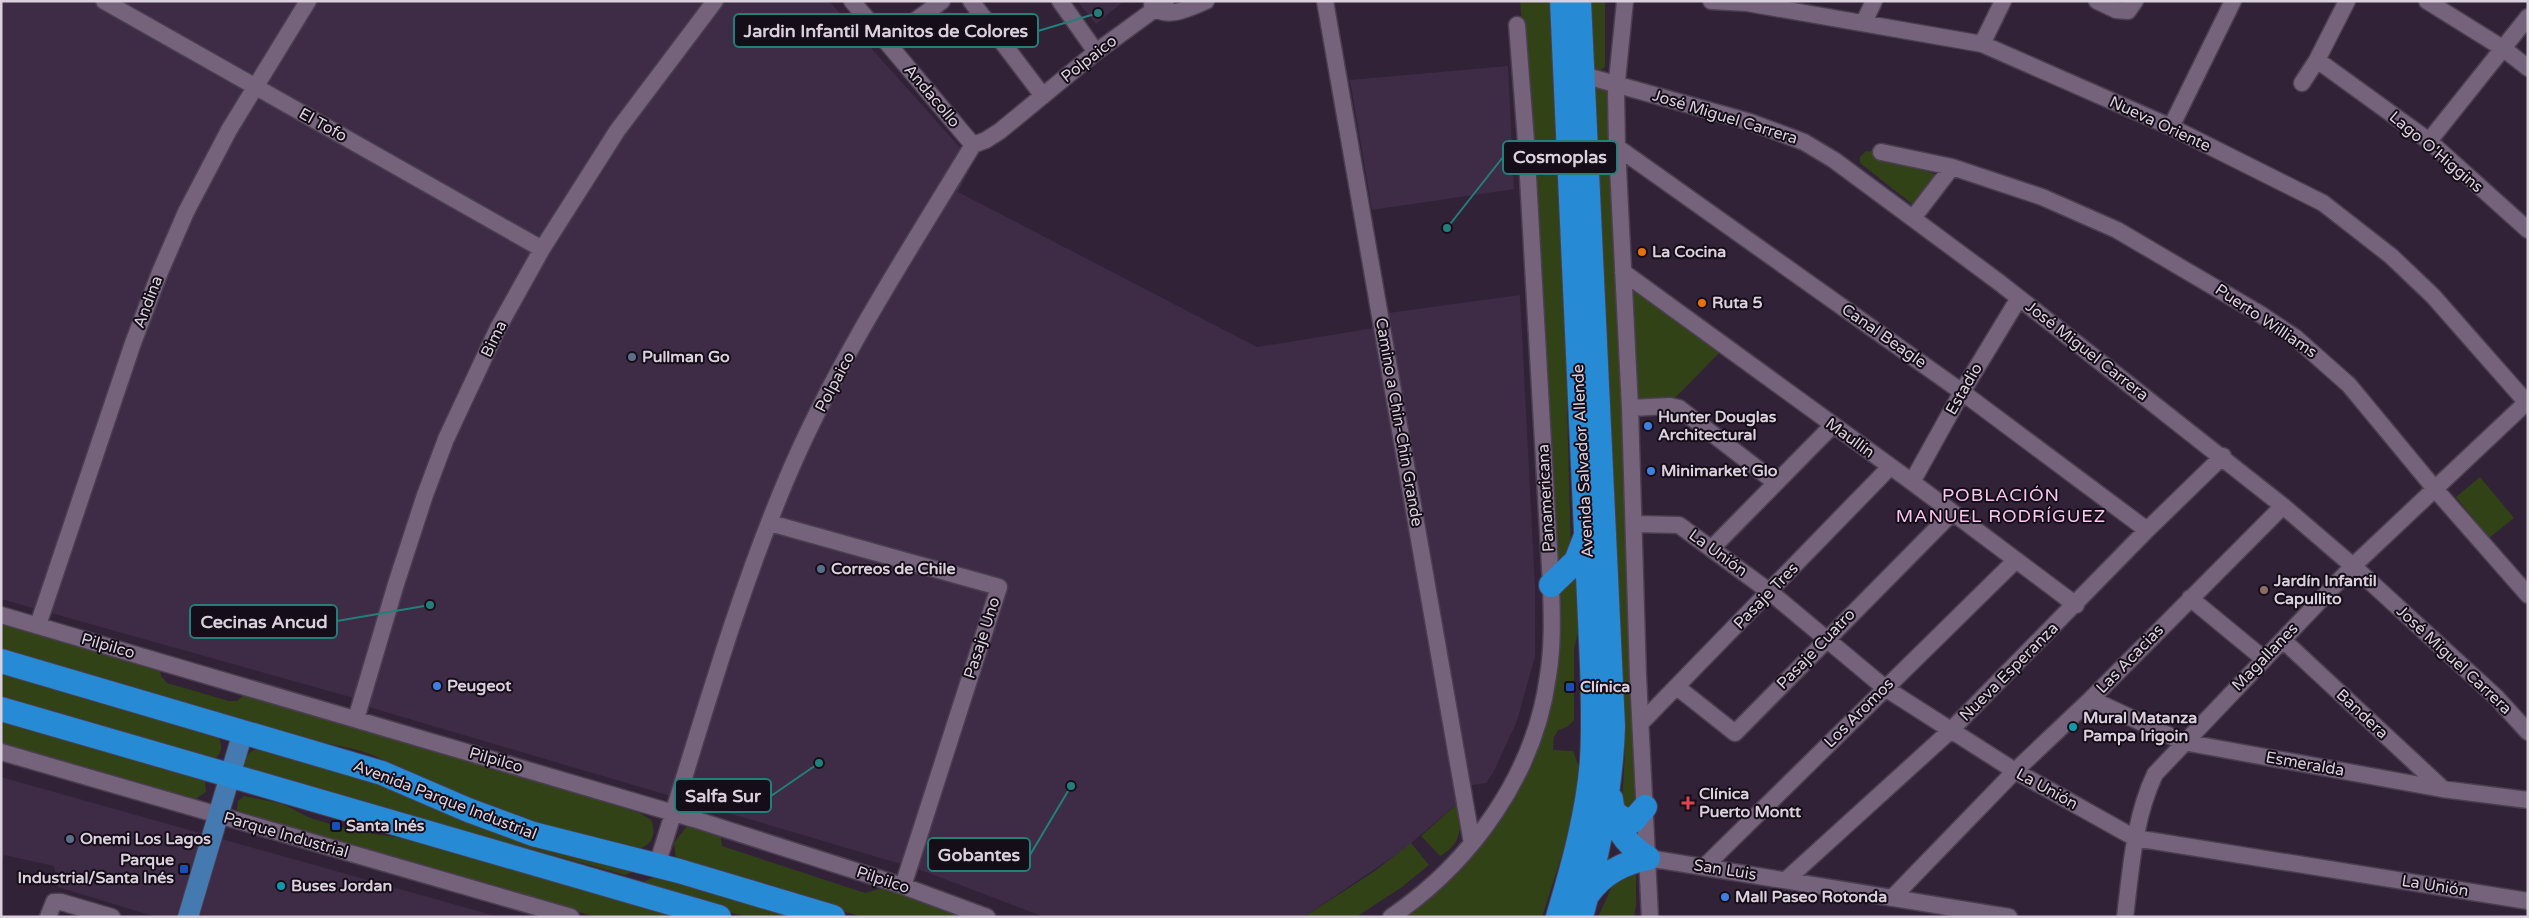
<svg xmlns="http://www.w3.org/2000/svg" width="2529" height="918" font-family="'Varela Round',sans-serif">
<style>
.built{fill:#3e2b45}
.green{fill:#324217}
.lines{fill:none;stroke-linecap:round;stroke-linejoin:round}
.minor-casing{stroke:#4b3e50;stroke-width:19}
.major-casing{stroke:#4b3e50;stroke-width:22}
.highway-casing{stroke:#4b3e50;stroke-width:26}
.minor{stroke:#74637b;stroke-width:16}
.major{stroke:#457ab0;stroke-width:20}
.highway{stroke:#268ad4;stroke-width:24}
.food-dot{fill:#e8710a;stroke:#150e18;stroke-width:2}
.service-dot{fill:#5c6f8a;stroke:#150e18;stroke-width:2}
.shop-dot{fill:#3f7fe0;stroke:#150e18;stroke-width:2}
.education-dot{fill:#8d6e63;stroke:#150e18;stroke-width:2}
.transit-dot{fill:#1a4fb4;stroke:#150e18;stroke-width:2}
.culture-dot{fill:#0f9aa8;stroke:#150e18;stroke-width:2}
.health-dot{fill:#e0444e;stroke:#150e18;stroke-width:2}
.labels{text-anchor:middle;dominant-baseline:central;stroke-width:4;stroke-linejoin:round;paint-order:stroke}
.street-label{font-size:16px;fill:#dbd1de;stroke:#150e18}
.poi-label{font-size:16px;font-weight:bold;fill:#dbd1de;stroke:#150e18;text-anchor:start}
.neighbourhood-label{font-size:18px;letter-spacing:1px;fill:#fac7f1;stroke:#150e18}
.leader{fill:none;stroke:#237f79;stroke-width:2}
.callout-dot{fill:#237f79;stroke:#150e18;stroke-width:2}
.callout{fill:#150e18;stroke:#237f79;stroke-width:2}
.callout-label{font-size:18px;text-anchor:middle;font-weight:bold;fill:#dbd1de}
</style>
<rect width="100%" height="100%" fill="#312237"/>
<path class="built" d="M 1,1 L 829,1 L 973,162 L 958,192 L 1257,347 L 1374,328 L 1457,796 L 1456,805 L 1403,850 L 1304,917 L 1044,917 L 918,869 L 372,708 L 350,697 L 1,599 Z
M 1077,1 L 1124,1 L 1096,24 Z
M 1508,66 L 1514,189 L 1372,210 L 1350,80 Z
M 1520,295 L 1535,586 L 1535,656 L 1517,721 L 1493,773 L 1486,783 L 1466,786 L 1388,313 Z
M 1,777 L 499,917 L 156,917 L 58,887 L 54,866 L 4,855 L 1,863 Z"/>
<path class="green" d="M 1520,1 L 1551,1 L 1569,373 L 1567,408 L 1571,555 L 1557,568 L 1531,124 Z
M 1589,1 L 1605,1 L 1605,67 L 1600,70 L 1594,68 Z
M 1603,87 L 1608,92 L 1638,811 L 1621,806 C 1626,763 1627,708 1620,665 L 1594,92 L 1597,88 Z
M 1866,151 L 1877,152 L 1893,161 L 1935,174 L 1937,177 L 1915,204 L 1912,204 L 1860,163 L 1860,157 Z
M 1635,290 L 1721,351 L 1671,402 L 1635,403 L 1631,291 Z
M 2480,477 L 2514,518 L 2489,538 L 2456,497 Z
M 1576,570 L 1581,621 L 1574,648 L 1574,720 L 1567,727 L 1558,730 L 1554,737 L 1553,750 L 1573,751 L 1580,770 L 1574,817 L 1542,917 L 1401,917 L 1518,783 L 1557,591 Z
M 1,624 L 160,669 L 161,676 L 167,683 L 229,701 L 237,701 L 245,694 L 638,812 L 651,820 C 656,830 654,844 641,848 C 628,851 485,807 465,798 C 445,790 425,782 406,772 C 395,767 386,760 375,756 C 353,747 329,744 305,740 L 1,653 Z
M 1,670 L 216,735 C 223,742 223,752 215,759 L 1,703 Z
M 1,718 L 205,779 L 206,792 L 194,800 L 1,743 Z
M 257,749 L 378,782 L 635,871 L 625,875 L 246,770 C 243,760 247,752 257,749 Z
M 1457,795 C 1461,819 1466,842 1440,856 L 1421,836 L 1456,805 Z
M 244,796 L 283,804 L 310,818 L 355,831 L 402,838 L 676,917 L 596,917 L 247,817 L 237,810 L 238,801 Z
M 687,826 L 721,837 L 722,846 L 865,893 L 879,889 L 881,886 L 969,917 L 862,917 L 676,859 L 674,843 Z
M 1411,843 L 1429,865 L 1402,887 L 1356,917 L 1304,917 L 1375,871 Z
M 1636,872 L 1636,905 L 1634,917 L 1598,917 L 1614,882 Z
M 657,876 L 799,917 L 747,917 L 636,885 Z"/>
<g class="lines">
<defs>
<path id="minor" d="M 104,1 L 542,249
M 852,1 L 973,145
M 971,1 L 1043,96
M 1060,1 L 1096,52
M 1325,1 L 1472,843
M 1625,1 L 1616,91 L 1617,147 L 1630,408 L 1638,676 L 1650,917
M 1711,1 L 1747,3 L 1982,44 L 2171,127 L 2323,203 L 2391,256 L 2433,296 L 2528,404
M 2097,1 L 2116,10 L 2128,11 L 2135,1
M 2427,1 L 2504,49 L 2528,68
M 1152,5 C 1164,21 1190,8 1206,1
M 1864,22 L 1874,1
M 886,42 L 942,1
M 1982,44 L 2003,1
M 2317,60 L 2429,141 L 2528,230
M 1583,75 L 1750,122 L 1804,142 L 1834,160 L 2000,283 L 2283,506 L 2353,566 L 2496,697 L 2528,732
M 2302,83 L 2317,60 L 2347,1
M 2171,127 L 2233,1
M 2429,141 L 2528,17
M 1617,147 L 1962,392 L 2147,530
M 1881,152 L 1952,167
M 1913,218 L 1952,167 L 2042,197 L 2117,230 L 2260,314 L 2296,338 L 2349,385 L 2435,489 L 2528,595
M 1623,272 L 1912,482 L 2076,605
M 1630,408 L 1670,406 L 1679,408 L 1776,483
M 1912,482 L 1962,392 L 2019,298
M 770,523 L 999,587 L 903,886
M 1634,524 L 1679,525 L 1770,592 L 1885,688 L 2015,771 L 2135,838 L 2528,901
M 1712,548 L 1833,425
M 2190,598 L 2264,659
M 1,615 L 694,819 L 903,886 L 987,917
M 38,625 L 133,343 L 160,272 L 186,212 L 229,130 L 308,1
M 2283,640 L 2442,788
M 1677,687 L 1735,733 L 1951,514
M 2091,699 L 2183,742 L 2442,789 L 2528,800
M 356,719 L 396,584 L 425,495 L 446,439 L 498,328 L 542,249 L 617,131 L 715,1
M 1641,723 L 1890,467
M 1,752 L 571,917
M 1648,858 L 2009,917
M 657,865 C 698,736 734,603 787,478 C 836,362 908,252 973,145 L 986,140 L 1000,131 L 1096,52 L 1166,1
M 1704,867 L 2015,561
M 1786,880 L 1950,731 L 2147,530 L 2223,456
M 1892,898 L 2015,771 L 2091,699 L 2283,506
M 48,917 L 54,902 L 61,902 L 112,917
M 1391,917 C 1472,862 1535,774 1548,676 C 1553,646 1552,616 1551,585 L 1526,141 L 1517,25
M 2125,917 C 2131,869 2134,818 2155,774 L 2353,566 L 2528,401"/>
<path id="major" d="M 188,917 L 243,732"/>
<path id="highway" d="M 1579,1 L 1613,726 C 1611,791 1598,854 1581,917
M 1551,585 L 1576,561 L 1585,538
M 1,661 L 382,773 L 468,810 L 533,834 L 679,871 L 833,917
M 1,709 L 719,917
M 1611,799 C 1614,827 1624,843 1648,858
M 1613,811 L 1621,818 L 1633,821 L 1645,807
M 1588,894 C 1603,873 1623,863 1648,858
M 1558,917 C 1573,866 1588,813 1592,760 C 1594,728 1593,696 1592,664 L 1562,1"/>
</defs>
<use href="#minor" class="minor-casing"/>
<use href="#major" class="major-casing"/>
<use href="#highway" class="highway-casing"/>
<use href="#minor" class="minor"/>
<use href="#major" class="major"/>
<use href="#highway" class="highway"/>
</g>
<g class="food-dot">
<circle cx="1642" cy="252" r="5"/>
<circle cx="1702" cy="303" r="5"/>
</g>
<g class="service-dot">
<circle cx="632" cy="357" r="5"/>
<circle cx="821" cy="569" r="5"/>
<circle cx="70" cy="839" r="5"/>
</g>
<g class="shop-dot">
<circle cx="1648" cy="426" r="5"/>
<circle cx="1651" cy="471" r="5"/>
<circle cx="437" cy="686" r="5"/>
<circle cx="1725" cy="897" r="5"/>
</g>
<circle class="education-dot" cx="2264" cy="590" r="5"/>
<g class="transit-dot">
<rect x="1565" y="682" width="10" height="10" rx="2.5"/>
<rect x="331" y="821" width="10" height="10" rx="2.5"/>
<rect x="179" y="864" width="10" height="10" rx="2.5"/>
</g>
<g class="culture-dot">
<circle cx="2073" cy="727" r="5"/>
<circle cx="281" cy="886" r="5"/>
</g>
<path class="health-dot" d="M1685.5 795.5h5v5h5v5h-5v5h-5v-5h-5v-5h5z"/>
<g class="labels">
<g class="street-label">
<text transform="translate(1089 59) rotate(-38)">Polpaico</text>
<text transform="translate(932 96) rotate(50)">Andacollo</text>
<text transform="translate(1725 117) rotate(17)">José Miguel Carrera</text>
<text transform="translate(2160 124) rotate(25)">Nueva Oriente</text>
<text transform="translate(323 125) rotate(29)">El Tofo</text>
<text transform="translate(2436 152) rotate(40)">Lago O'Higgins</text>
<text transform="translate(148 302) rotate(-69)">Andina</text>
<text transform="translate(2266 321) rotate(34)">Puerto Williams</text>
<text transform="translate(1884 336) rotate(35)">Canal Beagle</text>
<text transform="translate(494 339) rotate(-64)">Bima</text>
<text transform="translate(2087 351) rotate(38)">José Miguel Carrera</text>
<text transform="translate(835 382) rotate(-62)">Polpaico</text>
<text transform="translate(1964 389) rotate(-60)">Estadio</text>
<text transform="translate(1399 422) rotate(80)">Camino a Chin-Chin Grande</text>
<text transform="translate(1850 438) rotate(36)">Maullín</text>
<text transform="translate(1583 461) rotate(-93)">Avenida Salvador Allende</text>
<text transform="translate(1546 498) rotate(-93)">Panamericana</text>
<text transform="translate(1718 553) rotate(36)">La Unión</text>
<text transform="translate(1766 596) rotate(-46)">Pasaje Tres</text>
<text transform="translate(982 638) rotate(-72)">Pasaje Uno</text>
<text transform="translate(108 646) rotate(16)">Pilpilco</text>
<text transform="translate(1816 649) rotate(-46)">Pasaje Cuatro</text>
<text transform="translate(2265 657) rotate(-46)">Magallanes</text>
<text transform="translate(2130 659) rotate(-46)">Las Acacias</text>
<text transform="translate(2454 660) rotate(43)">José Miguel Carrera</text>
<text transform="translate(2009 672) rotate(-45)">Nueva Esperanza</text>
<text transform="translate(1859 713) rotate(-45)">Los Aromos</text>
<text transform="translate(2362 714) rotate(43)">Bandera</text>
<text transform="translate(496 760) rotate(16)">Pilpilco</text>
<text transform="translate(2305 764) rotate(10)">Esmeralda</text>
<text transform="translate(2047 789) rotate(29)">La Unión</text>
<text transform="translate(445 800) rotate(21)">Avenida Parque Industrial</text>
<text transform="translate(286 835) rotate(16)">Parque Industrial</text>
<text transform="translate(1725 870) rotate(9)">San Luis</text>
<text transform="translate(883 880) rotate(18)">Pilpilco</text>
<text transform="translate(2435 886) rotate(9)">La Unión</text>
</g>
<g class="poi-label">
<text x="1652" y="252">La Cocina</text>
<text x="1712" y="303">Ruta 5</text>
<text x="642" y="357">Pullman Go</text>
<text x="1658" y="417">Hunter Douglas<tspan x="1658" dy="18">Architectural</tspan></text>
<text x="1661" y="471">Minimarket Glo</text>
<text x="831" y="569">Correos de Chile</text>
<text x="2274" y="581">Jardín Infantil<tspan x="2274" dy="18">Capullito</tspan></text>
<text x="447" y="686">Peugeot</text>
<text x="1580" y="687">Clínica</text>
<text x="2083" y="718">Mural Matanza<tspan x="2083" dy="18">Pampa Irigoin</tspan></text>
<text x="1699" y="794">Clínica<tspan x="1699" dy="18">Puerto Montt</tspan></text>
<text x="346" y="826">Santa Inés</text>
<text x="80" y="839">Onemi Los Lagos</text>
<text x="174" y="860" text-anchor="end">Parque<tspan x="174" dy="18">Industrial/Santa Inés</tspan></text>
<text x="291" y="886">Buses Jordan</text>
<text x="1735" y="897">Mall Paseo Rotonda</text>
</g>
<g class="neighbourhood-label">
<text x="2001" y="495">POBLACIÓN<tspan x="2001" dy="21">MANUEL RODRÍGUEZ</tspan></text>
</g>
</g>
<path class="leader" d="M1098 13L1038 31M1447 228L1503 157M430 605L337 621M819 763L771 796M1071 786L1030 855"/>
<g class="callout-dot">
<circle cx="1098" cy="13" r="5"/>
<circle cx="1447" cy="228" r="5"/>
<circle cx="430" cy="605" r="5"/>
<circle cx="819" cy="763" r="5"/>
<circle cx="1071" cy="786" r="5"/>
</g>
<g class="callout">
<rect x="734" y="14" width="304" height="33" rx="5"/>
<rect x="1503" y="141" width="114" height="33" rx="5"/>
<rect x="190" y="605" width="147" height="33" rx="5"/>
<rect x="675" y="779" width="96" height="33" rx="5"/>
<rect x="928" y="838" width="102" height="33" rx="5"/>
</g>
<g class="callout-label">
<text x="886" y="37">Jardin Infantil Manitos de Colores</text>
<text x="1560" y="163">Cosmoplas</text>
<text x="264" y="628">Cecinas Ancud</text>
<text x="723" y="802">Salfa Sur</text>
<text x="979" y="861">Gobantes</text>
</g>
<rect width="2529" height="918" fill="none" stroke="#dbd1de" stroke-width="5"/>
</svg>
